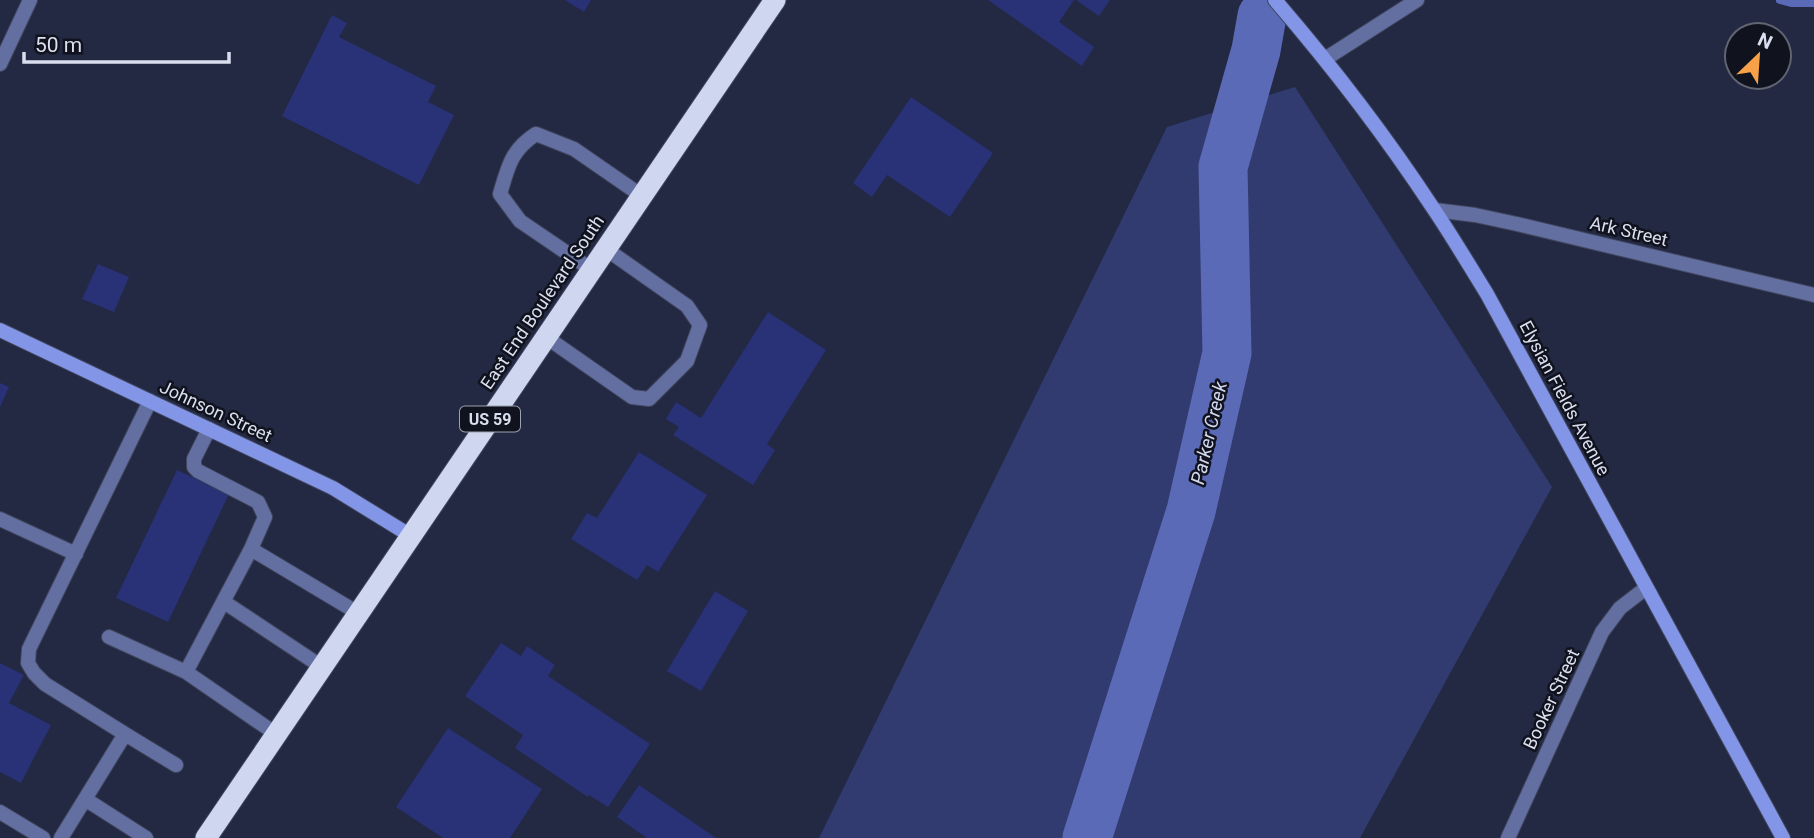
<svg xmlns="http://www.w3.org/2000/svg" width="1814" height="838" font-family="Roboto,sans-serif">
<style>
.green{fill:#313b70}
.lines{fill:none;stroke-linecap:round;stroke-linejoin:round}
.stream{stroke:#5b6ab6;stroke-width:8}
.river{stroke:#5b6ab6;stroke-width:49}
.building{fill:#293177}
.lane-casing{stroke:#40465e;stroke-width:16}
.street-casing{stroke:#40465e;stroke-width:16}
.secondary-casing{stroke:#40465e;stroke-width:16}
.highway-casing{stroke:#40465e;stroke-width:23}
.lane{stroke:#636fa1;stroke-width:14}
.street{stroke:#636fa1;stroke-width:14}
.secondary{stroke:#8395e6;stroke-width:14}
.highway{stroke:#cfd6ef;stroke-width:21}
.labels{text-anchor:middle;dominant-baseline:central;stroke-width:5;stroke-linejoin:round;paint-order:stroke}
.shield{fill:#10121d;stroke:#9da2b0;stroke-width:2}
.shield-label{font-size:16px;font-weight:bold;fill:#dadfef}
.street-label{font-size:18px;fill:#dadfef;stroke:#10121d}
.water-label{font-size:19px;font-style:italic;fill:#d1d7ec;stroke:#10121d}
</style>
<rect width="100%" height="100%" fill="#232942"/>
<path class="green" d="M 1295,87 L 1552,487 L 1360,838 L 819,838 L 1167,127 Z"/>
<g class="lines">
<path class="stream" d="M 1780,0 L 1791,3 L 1814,3"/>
<path class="river" d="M 1087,838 L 1191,511 L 1227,353 L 1223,167 L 1256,50 L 1262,16"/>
</g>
<path class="building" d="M 565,0 L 591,0 L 584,12 Z
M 988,0 L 1074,0 L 1059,22 L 1094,47 L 1082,66 Z
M 1076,0 L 1110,0 L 1099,16 Z
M 332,15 L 347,23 L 339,37 L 436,86 L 428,102 L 454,115 L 419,185 L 282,116 Z
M 911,97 L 993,153 L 950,217 L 887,175 L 872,197 L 853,183 Z
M 98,264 L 129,277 L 114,312 L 82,299 Z
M 768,312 L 826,350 L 767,444 L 775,450 L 753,485 L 673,435 L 679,427 L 666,419 L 676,402 L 701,418 Z
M 0,383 L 9,387 L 0,407 Z
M 639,452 L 707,495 L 658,572 L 647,565 L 637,580 L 571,539 L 587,513 L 597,518 Z
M 177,470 L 229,494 L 168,622 L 116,598 Z
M 715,591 L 748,611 L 701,691 L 667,671 Z
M 501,643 L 521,656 L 527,646 L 555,665 L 548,676 L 650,744 L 608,807 L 589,795 L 588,797 L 515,748 L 523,735 L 465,696 Z
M 0,663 L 24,675 L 9,703 L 51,725 L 21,783 L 0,772 Z
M 448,728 L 542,789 L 510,838 L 443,838 L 396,807 Z
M 639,785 L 716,838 L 647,838 L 617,817 Z"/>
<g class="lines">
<defs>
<path id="lane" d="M 1325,59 L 1417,0
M 592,270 L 520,221 L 500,194 C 508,167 511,150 536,134 L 574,149 L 642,196
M 546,337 L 632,397 L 649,399 L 687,361 L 700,325 L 687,306 L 606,249
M 209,429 L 194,459 L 194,467 L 198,471 L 258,502 L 265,517 L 251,549
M 0,519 L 76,554
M 224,602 L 322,667
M 109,637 L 186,672 L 276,734
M 186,672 L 251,549 L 358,613
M 125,734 L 176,765
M 85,799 L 125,734 L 45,684 L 34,673 L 28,663 L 29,649 L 150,401
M 0,812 L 43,838
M 61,838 L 85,799 L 146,838"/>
<path id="street" d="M 0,64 L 30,0
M 1435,210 L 1475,215 L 1517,224 L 1814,295
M 1508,838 L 1602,632 L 1620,608 L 1646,588"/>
<path id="secondary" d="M 1275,0 C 1332,66 1385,135 1433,208 C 1452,236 1469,265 1487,294 L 1783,838
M 0,330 L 333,488 L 411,536"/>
<path id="highway" d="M 206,838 L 775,0"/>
</defs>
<use href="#lane" class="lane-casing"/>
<use href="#street" class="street-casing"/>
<use href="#secondary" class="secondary-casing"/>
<use href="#highway" class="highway-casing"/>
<use href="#lane" class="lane"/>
<use href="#street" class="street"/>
<use href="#secondary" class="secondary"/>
<use href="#highway" class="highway"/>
</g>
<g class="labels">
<rect class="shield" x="460" y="406.5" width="60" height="25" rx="5"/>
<g class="shield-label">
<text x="490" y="419">US 59</text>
</g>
<g class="street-label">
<text transform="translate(1629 231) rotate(13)">Ark Street</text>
<text transform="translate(542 302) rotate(-56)">East End Boulevard South</text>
<text transform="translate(1565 398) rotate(62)">Elysian Fields Avenue</text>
<text transform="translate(216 411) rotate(25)">Johnson Street</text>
<text transform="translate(1551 699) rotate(-65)">Booker Street</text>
</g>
<g class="water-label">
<text transform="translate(1209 433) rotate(-77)">Parker Creek</text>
</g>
</g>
<g transform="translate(1758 56) rotate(25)"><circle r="33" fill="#10121d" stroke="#616471" stroke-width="2"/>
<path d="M0-5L12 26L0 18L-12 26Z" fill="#f7a149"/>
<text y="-10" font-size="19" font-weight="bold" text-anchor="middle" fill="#dadfef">N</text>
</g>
<path d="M24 52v10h205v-10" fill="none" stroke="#dadfef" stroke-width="3.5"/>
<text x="35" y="52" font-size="21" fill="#dadfef" stroke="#10121d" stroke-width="5" paint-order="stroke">50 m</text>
</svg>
